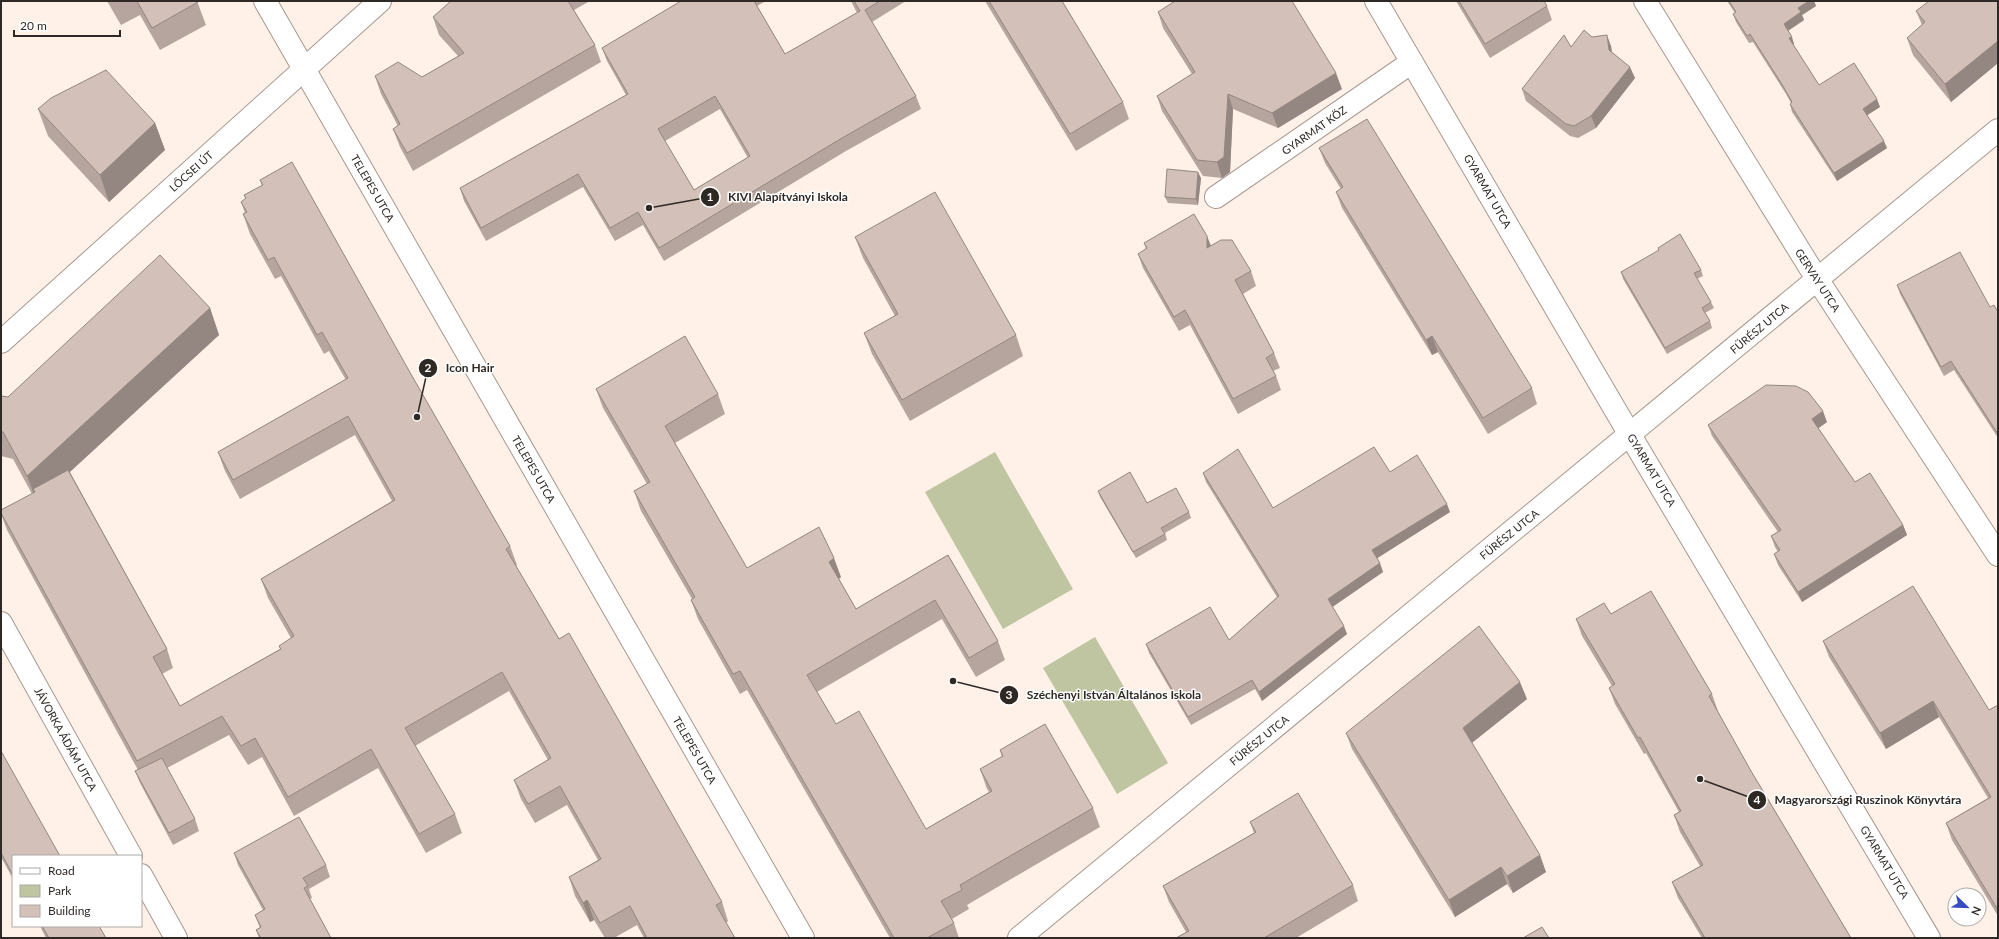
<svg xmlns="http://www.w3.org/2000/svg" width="1999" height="939" font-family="Lato,sans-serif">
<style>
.green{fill:#bec5a0}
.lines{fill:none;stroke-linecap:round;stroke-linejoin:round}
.street-casing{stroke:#a8988e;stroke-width:24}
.secondary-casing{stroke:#a8988e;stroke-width:24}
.street{stroke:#fff;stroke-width:22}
.secondary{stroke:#fff;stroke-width:22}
.wall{fill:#b5a59e;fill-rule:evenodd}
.shaded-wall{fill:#948681}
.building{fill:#d3c0b8;stroke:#948681;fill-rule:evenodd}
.labels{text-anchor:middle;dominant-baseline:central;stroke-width:3;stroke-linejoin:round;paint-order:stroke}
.street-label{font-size:11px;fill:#2f2925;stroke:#fff}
.leader{fill:none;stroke:#2f2925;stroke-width:1.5}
.callout-dot{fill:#2f2925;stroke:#fff;stroke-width:1.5}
.mark-label{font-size:12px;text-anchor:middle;font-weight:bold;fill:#fff}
.callout-label{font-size:12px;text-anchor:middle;font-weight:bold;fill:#2f2925;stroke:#fff;stroke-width:3;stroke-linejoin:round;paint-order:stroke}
</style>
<rect width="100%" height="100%" fill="#fff1e8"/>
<path class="green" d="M 995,452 L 1073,589 L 1003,629 L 925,492 Z
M 1095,637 L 1168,763 L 1117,794 L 1043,668 Z"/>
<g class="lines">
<defs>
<path id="street" d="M 1376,1 L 1630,435 L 1929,938
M 1645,1 L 1817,279 L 1998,555
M 1216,197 L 1412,62
M 1,342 L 380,1
M 1,623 L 131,856
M 141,875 L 176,938
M 1019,938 L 1998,130"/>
<path id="secondary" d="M 265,1 L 803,938"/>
</defs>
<use href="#street" class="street-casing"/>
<use href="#secondary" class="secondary-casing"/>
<use href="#street" class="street"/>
<use href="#secondary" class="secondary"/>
</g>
<path class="wall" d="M 107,1 L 197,1 L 206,25 L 160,50 L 140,15 L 121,25 Z
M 451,1 L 590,1 L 574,10 L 595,45 L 601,62 L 413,171 L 400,147 L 393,129 L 398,126 L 381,94 L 375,76 L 422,77 L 458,56 L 439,35 L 433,17 Z
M 681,1 L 766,1 L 757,6 L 785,54 L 857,13 L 851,1 L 906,1 L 872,22 L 916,96 L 921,109 L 846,151 L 664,261 L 643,225 L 615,241 L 583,187 L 486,241 L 464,201 L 460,188 L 626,95 L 607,61 L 602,48 ZM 720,109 L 748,158 L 694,190 L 665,141 Z
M 985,1 L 1062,1 L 1123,102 L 1129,119 L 1076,151 Z
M 1456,1 L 1544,1 L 1547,6 L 1552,20 L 1490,58 Z
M 1727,1 L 1814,1 L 1816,6 L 1802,15 L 1804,20 L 1788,31 L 1794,44 L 1793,45 L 1819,85 L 1880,107 L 1867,115 L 1887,148 L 1837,181 L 1792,112 L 1790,104 L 1791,103 L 1786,94 L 1753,42 L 1749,43 L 1736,22 L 1733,14 L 1735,13 Z
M 1998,1 L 1998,63 L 1951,102 L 1913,55 L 1907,38 L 1922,25 L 1916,11 Z
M 1158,12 L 1342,89 L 1278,128 L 1233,109 L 1230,172 L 1222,178 L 1203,176 L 1162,111 L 1157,96 L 1192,74 L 1163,28 Z
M 1592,37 L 1611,46 L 1612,52 L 1635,78 L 1596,128 L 1578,138 L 1570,136 L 1526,101 L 1522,89 L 1571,47 Z
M 38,109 L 155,123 L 165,150 L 109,202 L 48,136 Z
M 1319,148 L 1532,388 L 1537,404 L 1488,434 L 1438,352 L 1432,355 L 1342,208 L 1336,192 L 1341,189 L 1325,163 Z
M 1201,178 L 1198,205 L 1168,203 L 1165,197 Z
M 260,180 L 412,376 L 510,546 L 517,565 L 516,566 L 559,639 L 722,902 L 728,921 L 726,923 L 735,938 L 644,938 L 637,925 L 614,938 L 605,938 L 594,920 L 590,922 L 575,896 L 569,877 L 598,860 L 567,805 L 535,823 L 521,799 L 514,780 L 548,760 L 509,691 L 415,746 L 455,814 L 462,833 L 426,853 L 378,768 L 294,816 L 262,757 L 248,765 L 229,735 L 167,768 L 195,819 L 199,831 L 173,845 L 140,783 L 135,771 L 138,770 L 7,530 L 1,514 L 1,510 L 32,494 L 13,459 L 1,456 L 1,396 L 8,397 L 210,308 L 219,335 L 70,472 L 167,649 L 173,668 L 162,674 L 180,706 L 280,649 L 279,646 L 291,638 L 268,598 L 261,579 L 392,501 L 355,435 L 240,499 L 225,471 L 218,452 L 346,380 L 329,351 L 324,354 L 281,276 L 275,279 L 250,234 L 243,214 L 245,213 L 241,202 L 246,199 L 244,195 L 262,186 Z
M 855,237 L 1016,335 L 1023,356 L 910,421 L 872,354 L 864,333 L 895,316 L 863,258 Z
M 1144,243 L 1211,246 L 1251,271 L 1256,286 L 1243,294 L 1274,353 L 1280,368 L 1273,371 L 1276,376 L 1281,390 L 1238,414 L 1190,325 L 1179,331 L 1143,268 L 1138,254 L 1146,249 Z
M 1658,248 L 1701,270 L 1703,276 L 1697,279 L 1711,302 L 1714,308 L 1705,313 L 1710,321 L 1712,328 L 1667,354 L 1623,279 L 1621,272 L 1659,251 Z
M 1897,285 L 1990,307 L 1998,312 L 1998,438 L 1954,370 L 1944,376 L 1900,294 Z
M 596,389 L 718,394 L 725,414 L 675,443 L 747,568 L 841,577 L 839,579 L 856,609 L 948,555 L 998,641 L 1005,660 L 976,677 L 942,619 L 817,692 L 836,724 L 926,829 L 989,792 L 987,789 L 980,769 L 1002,757 L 1000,750 L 1093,808 L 1100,827 L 967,905 L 969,909 L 952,919 L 954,923 L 959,938 L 890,938 L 747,690 L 740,694 L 698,619 L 691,600 L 692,599 L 641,511 L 634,491 L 647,484 L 603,408 Z
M 1827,422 L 1818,428 L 1855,482 L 1903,525 L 1907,535 L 1802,602 L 1778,565 L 1774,554 L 1778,552 L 1775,547 L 1771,536 L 1778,532 L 1712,436 L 1708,425 Z
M 1390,472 L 1450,512 L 1377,558 L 1383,572 L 1332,607 L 1347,634 L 1262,701 L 1255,689 L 1191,725 L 1149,653 L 1146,644 L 1229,640 L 1277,597 L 1206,482 L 1203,473 L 1273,508 Z
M 1098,491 L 1147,503 L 1189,512 L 1191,518 L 1165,533 L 1167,540 L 1136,558 L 1100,497 Z
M 1611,614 L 1712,694 L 1718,711 L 1717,711 L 1751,771 L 1851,938 L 1702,938 L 1678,898 L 1672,882 L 1700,866 L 1680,832 L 1674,815 L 1679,812 L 1646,753 L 1644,754 L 1615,704 L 1609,688 L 1612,686 L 1582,636 L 1576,619 Z
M 1823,641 L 1989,710 L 1998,705 L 1998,916 L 1952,840 L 1946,823 L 1988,798 L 1939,717 L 1886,749 L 1829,657 Z
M 1527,699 L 1472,743 L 1546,872 L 1513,893 L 1507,884 L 1455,917 L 1352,749 L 1346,733 Z
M 1,751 L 13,856 L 13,879 L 1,857 Z
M 1250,822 L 1353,885 L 1358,901 L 1296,938 L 1176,938 L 1186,932 L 1169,902 L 1163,886 L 1254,833 Z
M 234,853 L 326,865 L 330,877 L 309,889 L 312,898 L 310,899 L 331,938 L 259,938 L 256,930 L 260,928 L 255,915 L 263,910 L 238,865 Z
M 40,926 L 99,926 L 106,938 L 46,938 Z"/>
<path class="shaded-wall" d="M 1809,1 L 1814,1 L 1816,6 L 1802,15 L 1804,20 L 1786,32 L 1784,24 L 1798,8 Z
M 1607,35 L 1611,46 L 1613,62 L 1609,50 Z
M 1792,37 L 1794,44 L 1792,46 L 1789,38 Z
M 1998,41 L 1998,63 L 1951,102 L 1945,84 Z
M 1630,67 L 1635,78 L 1596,128 L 1591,116 Z
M 1336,73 L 1342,89 L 1278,128 L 1272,113 Z
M 1228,94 L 1233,109 L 1230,172 L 1222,178 L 1217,162 Z
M 1877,99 L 1880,107 L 1866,116 L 1863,109 Z
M 155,123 L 165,150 L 109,202 L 100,175 Z
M 1884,141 L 1887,148 L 1837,181 L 1834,173 Z
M 1198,172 L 1201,178 L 1198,205 L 1196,199 Z
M 1207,236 L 1213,251 L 1207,248 Z
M 210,308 L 219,335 L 38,501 L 33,489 L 38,502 L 37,502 L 27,476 Z
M 1432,336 L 1438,352 L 1432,355 L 1426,340 Z
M 1823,411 L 1827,422 L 1816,430 L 1812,419 Z
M 1447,504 L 1450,512 L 1376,559 L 1372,550 Z
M 1903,525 L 1907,535 L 1802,602 L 1798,592 Z
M 834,558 L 841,577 L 836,581 L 829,562 Z
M 1380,563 L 1383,572 L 1331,608 L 1328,599 Z
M 1344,626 L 1347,634 L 1262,701 L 1259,692 Z
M 1520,682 L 1527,699 L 1469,745 L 1463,728 Z
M 1933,701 L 1939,717 L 1886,749 L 1880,733 Z
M 1540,855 L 1546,872 L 1513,893 L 1507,876 Z
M 1501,867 L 1507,884 L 1455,917 L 1449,900 Z
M 587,900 L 594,920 L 590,922 L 583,903 Z"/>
<path class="building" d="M 137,1 L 197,1 L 198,2 L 152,28 Z
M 451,1 L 568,1 L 595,45 L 407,153 L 393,129 L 400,124 L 375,76 L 398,62 L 422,77 L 464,53 L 433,17 Z
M 681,1 L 754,1 L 785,54 L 860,11 L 854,1 L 880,1 L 865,10 L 916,96 L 842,138 L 659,248 L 638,212 L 610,228 L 578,174 L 481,228 L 460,188 L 628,94 L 602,48 ZM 715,96 L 750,156 L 694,190 L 658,129 Z
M 989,1 L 1062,1 L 1123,102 L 1070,134 Z
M 1175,1 L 1292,1 L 1336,73 L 1272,113 L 1228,94 L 1224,157 L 1217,162 L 1197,160 L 1157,96 L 1195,72 L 1158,12 Z
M 1459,1 L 1544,1 L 1547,6 L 1485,44 Z
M 1729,1 L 1809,1 L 1798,8 L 1801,12 L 1784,24 L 1792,37 L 1789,38 L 1819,85 L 1854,63 L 1877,99 L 1863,109 L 1884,141 L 1834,173 L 1790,104 L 1792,102 L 1783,86 L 1750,34 L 1747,36 L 1733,14 L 1736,12 Z
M 1929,1 L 1998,1 L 1998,41 L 1945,84 L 1907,38 L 1925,22 L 1916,11 Z
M 1584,30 L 1592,37 L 1607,35 L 1609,50 L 1630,67 L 1591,116 L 1574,126 L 1566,124 L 1522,89 L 1564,35 L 1571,47 Z
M 106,70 L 155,123 L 100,175 L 38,109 L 51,98 Z
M 1367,119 L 1532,388 L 1483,418 L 1432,336 L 1426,340 L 1336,192 L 1343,187 L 1319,148 Z
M 292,162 L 412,376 L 510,546 L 506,549 L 559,639 L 569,633 L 722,902 L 716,905 L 735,938 L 647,938 L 630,906 L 600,923 L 587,900 L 583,903 L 569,877 L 601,859 L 560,786 L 528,804 L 514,780 L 551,758 L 502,672 L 405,728 L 455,814 L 419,834 L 371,749 L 288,797 L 255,738 L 241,746 L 222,716 L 137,761 L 1,513 L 1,510 L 35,492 L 33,489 L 68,470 L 167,649 L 153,657 L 180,706 L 281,649 L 279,646 L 294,636 L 261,579 L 395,500 L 348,416 L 233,480 L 218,452 L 348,378 L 322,332 L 317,335 L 274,257 L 268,260 L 243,214 L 247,212 L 241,202 L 246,198 L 244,195 L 263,185 L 260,180 Z
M 1167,169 L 1198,172 L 1196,199 L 1165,197 Z
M 935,192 L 1016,335 L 902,400 L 864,333 L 898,314 L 855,237 Z
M 1194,214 L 1207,236 L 1207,248 L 1221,240 L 1232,240 L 1251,271 L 1235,280 L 1274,353 L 1266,358 L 1276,376 L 1233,399 L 1185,310 L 1174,317 L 1138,254 L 1147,248 L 1144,243 Z
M 1680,234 L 1701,270 L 1694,273 L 1711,302 L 1702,308 L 1710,321 L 1665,348 L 1621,272 L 1659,250 L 1658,248 Z
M 1960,252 L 1990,307 L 1994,305 L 1998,312 L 1998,434 L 1951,361 L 1941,367 L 1897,285 Z
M 160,255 L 210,308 L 27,476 L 3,432 L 1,431 L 1,396 L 8,397 Z
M 685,336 L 718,394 L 665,426 L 747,568 L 819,527 L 834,558 L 829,562 L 856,609 L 948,555 L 998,641 L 969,658 L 935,600 L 807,675 L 836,724 L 859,711 L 926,829 L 992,791 L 980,769 L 1003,756 L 1000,750 L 1045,724 L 1093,808 L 960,885 L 962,890 L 941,901 L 954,923 L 927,938 L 894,938 L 740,671 L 733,674 L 691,600 L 695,597 L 634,491 L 650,482 L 596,389 Z
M 1766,385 L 1796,386 L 1808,392 L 1823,411 L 1812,419 L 1855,482 L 1870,473 L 1903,525 L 1798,592 L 1774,554 L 1780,550 L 1771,536 L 1781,530 L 1708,425 Z
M 1374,447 L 1390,472 L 1417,455 L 1447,504 L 1372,550 L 1380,563 L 1328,599 L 1344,626 L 1259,692 L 1252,680 L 1188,717 L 1146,644 L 1210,607 L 1229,640 L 1279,596 L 1203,473 L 1238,449 L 1273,508 Z
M 1130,472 L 1147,503 L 1176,488 L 1189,512 L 1161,528 L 1165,534 L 1133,552 L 1098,491 Z
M 1913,586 L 1989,710 L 1998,705 L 1998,910 L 1946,823 L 1991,797 L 1933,701 L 1880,733 L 1823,641 Z
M 1651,591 L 1712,694 L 1709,696 L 1751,771 L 1851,938 L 1705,938 L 1672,882 L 1703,865 L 1674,815 L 1681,811 L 1640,737 L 1638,738 L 1609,688 L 1615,684 L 1576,619 L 1604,603 L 1611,614 Z
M 1479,626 L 1520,682 L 1463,728 L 1540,855 L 1507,876 L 1501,867 L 1449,900 L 1346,733 Z
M 1,751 L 60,856 L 13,856 L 13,875 L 1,853 Z
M 162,758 L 195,819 L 169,833 L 135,771 Z
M 1298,793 L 1353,885 L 1264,938 L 1176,938 L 1189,931 L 1163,886 L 1256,832 L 1250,822 Z
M 299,817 L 326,865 L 303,878 L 308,886 L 304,888 L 331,938 L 261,938 L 256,930 L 261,927 L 255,915 L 265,909 L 234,853 Z
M 42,926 L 99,926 L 106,938 L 49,938 Z
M 1542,927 L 1549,938 L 1523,938 Z"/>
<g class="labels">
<g class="street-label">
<text transform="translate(1314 130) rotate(-35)">GYARMAT KÖZ</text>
<text transform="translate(191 171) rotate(-42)">LŐCSEI ÚT</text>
<text transform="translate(373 188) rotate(60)">TELEPES UTCA</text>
<text transform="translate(1488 191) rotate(60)">GYARMAT UTCA</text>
<text transform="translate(1818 280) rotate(57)">GERVAY UTCA</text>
<text transform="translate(1759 328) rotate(-40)">FŰRÉSZ UTCA</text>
<text transform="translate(534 469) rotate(60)">TELEPES UTCA</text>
<text transform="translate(1652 470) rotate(59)">GYARMAT UTCA</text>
<text transform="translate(1509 534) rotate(-39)">FŰRÉSZ UTCA</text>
<text transform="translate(66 739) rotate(61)">JÁVORKA ÁDÁM UTCA</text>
<text transform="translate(1259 740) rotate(-39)">FŰRÉSZ UTCA</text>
<text transform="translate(695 750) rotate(60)">TELEPES UTCA</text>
<text transform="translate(1885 862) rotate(59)">GYARMAT UTCA</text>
</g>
</g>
<path class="leader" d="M649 208L710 197M417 417L428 368M953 681L1009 695M1700 779L1757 800"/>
<g class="callout-dot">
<circle cx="649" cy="208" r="4"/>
<circle cx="417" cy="417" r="4"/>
<circle cx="953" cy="681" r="4"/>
<circle cx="1700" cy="779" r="4"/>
<circle cx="710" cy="197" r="10"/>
<circle cx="428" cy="368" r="10"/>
<circle cx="1009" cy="695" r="10"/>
<circle cx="1757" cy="800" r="10"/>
</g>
<g class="mark-label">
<text x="710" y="201">1</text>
<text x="428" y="372">2</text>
<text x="1009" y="699">3</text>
<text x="1757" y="804">4</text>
</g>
<g class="callout-label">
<text x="788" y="201">KIVI Alapítványi Iskola</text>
<text x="470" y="372">Icon Hair</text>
<text x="1114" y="699">Széchenyi István Általános Iskola</text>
<text x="1868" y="804">Magyarországi Ruszinok Könyvtára</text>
</g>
<rect width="1999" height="939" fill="none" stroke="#2f2925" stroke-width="4"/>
<rect x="12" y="855" width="130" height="72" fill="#ffffff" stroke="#aca9a8"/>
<rect x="20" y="868" width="20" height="6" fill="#ffffff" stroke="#aca9a8"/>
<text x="48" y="875" font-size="12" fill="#2f2925">Road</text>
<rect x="20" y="885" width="20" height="12" fill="#bec5a0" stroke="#aca9a8"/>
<text x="48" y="895" font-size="12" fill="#2f2925">Park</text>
<rect x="20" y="905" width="20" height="12" fill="#d3c0b8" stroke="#aca9a8"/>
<text x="48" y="915" font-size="12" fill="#2f2925">Building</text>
<g transform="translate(1967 907) rotate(113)"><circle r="19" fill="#ffffff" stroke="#aca9a8"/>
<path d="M0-3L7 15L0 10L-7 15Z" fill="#374cbe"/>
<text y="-6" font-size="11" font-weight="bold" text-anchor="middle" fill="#2f2925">N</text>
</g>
<path d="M14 30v6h106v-6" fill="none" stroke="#2f2925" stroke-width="2"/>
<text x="20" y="30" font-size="12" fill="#2f2925" stroke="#ffffff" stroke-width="3" paint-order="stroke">20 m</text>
</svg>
